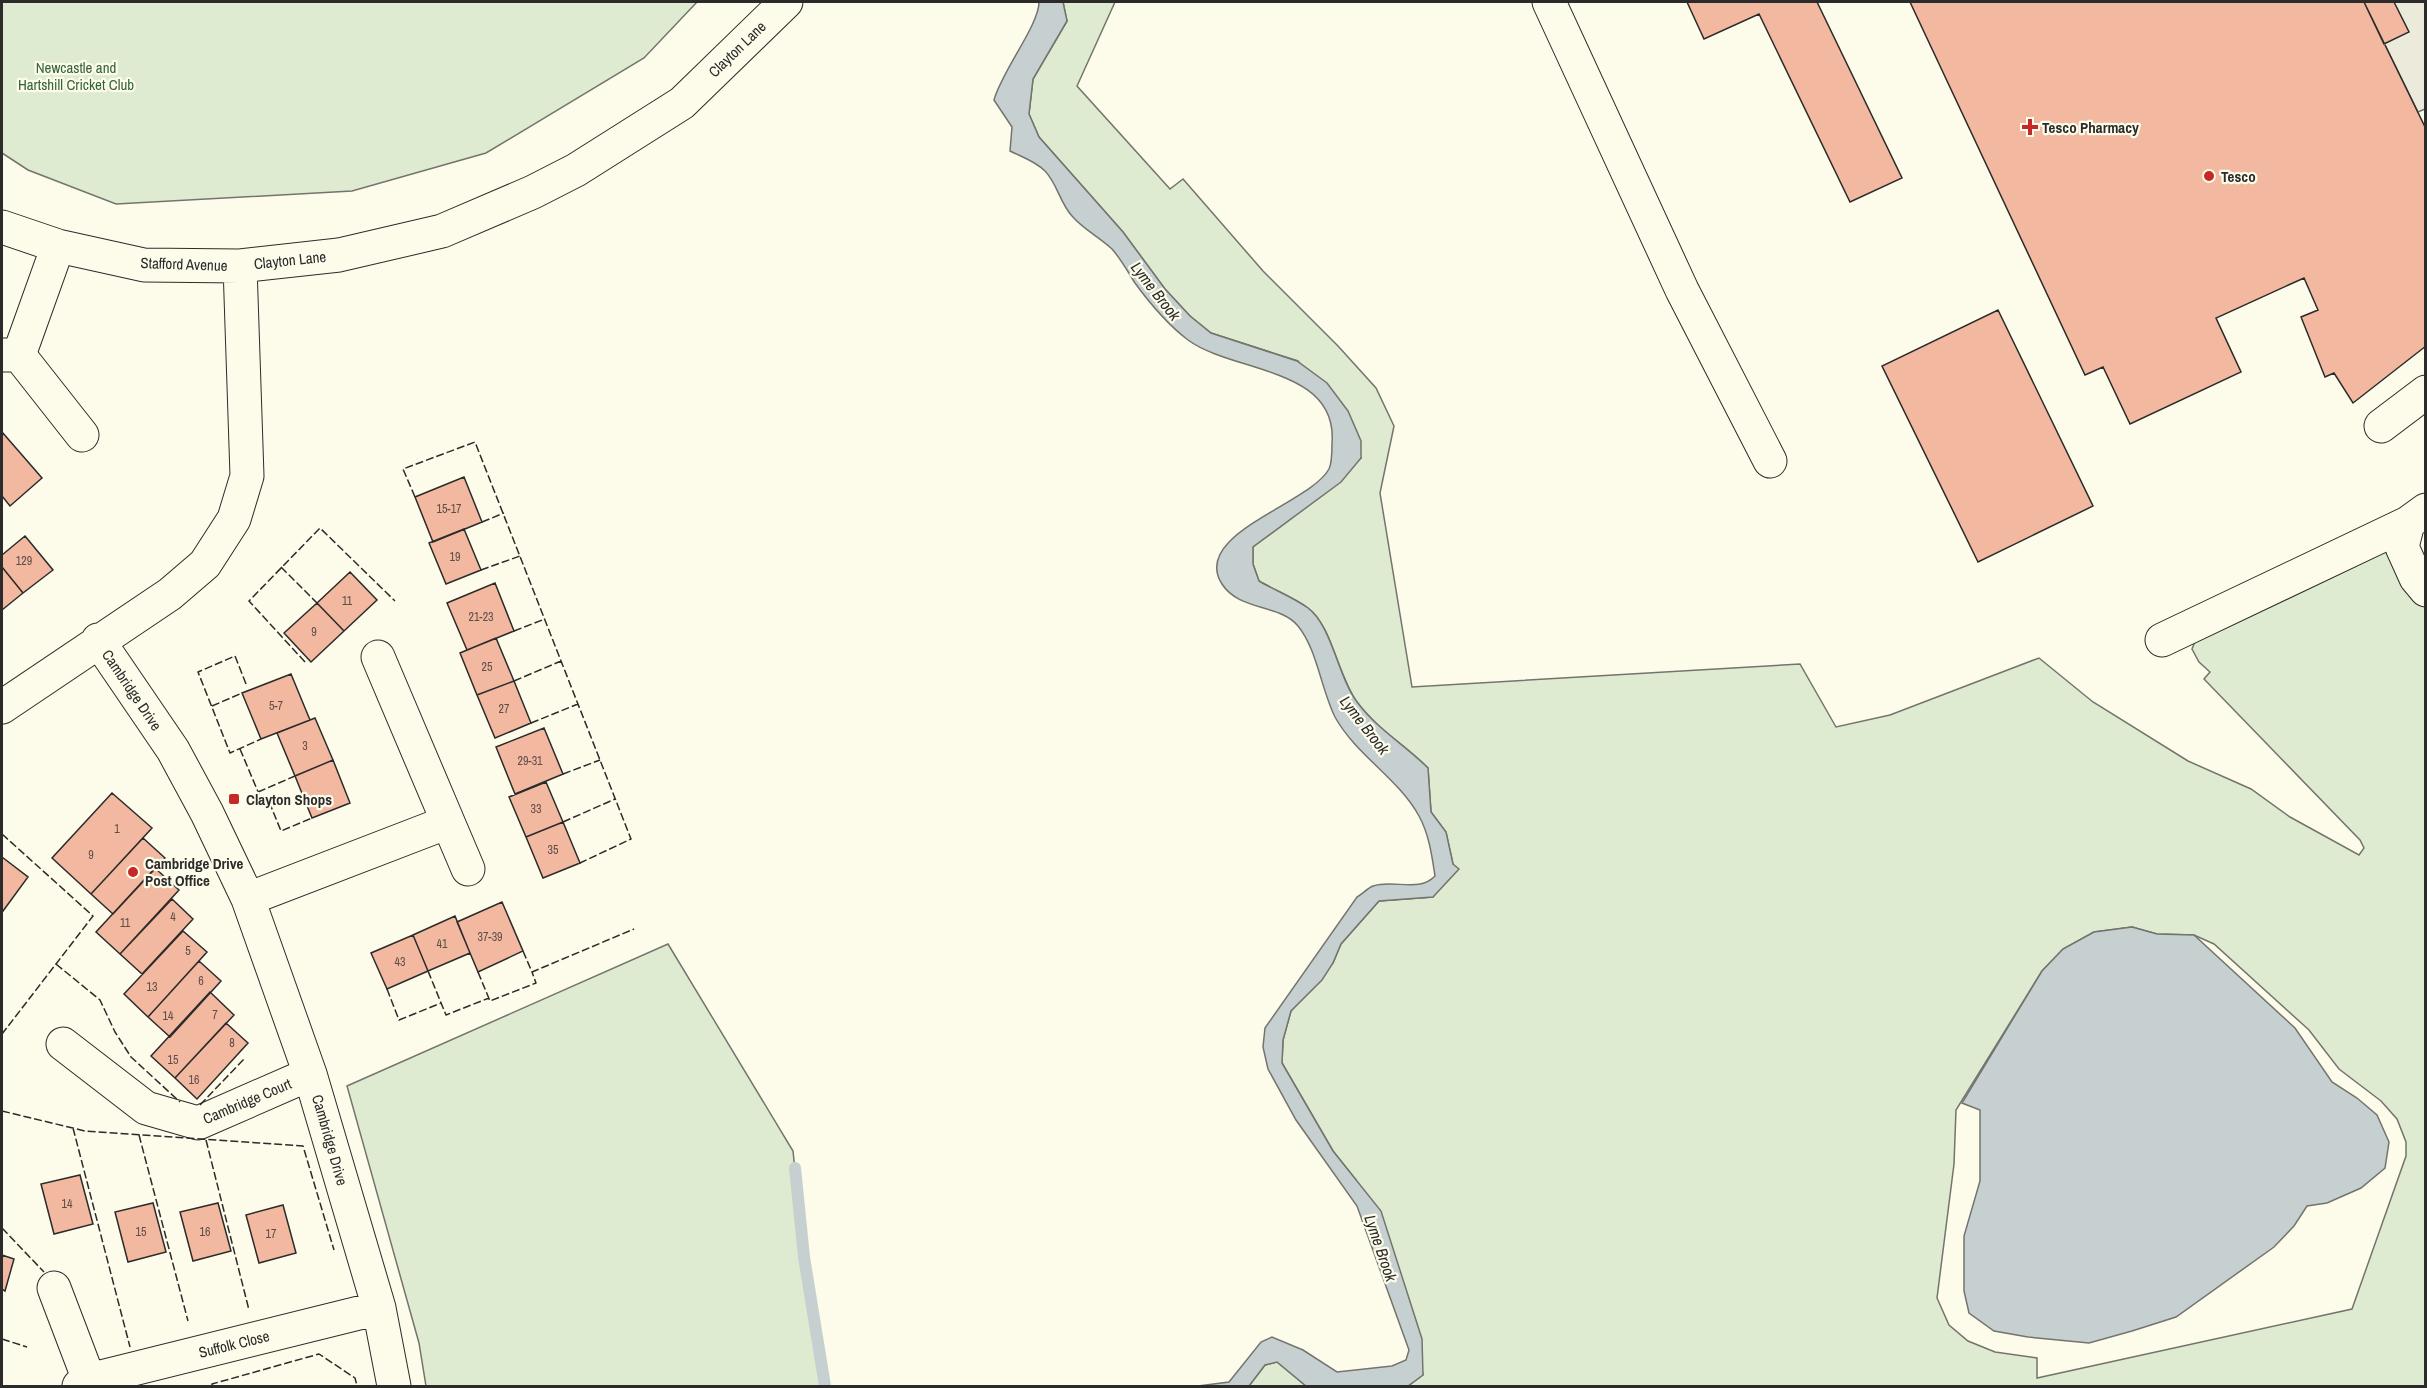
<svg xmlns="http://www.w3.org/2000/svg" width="2427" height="1388" font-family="'Archivo Narrow',sans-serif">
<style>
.green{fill:#deebd1;stroke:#74746e;stroke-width:1.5;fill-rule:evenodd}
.parking{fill:#eceadb;stroke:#74746e;stroke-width:1.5}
.water{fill:#c7d0d0;stroke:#74746e;stroke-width:1.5}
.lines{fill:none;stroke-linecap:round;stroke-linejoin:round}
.stream{stroke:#c7d0d0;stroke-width:12}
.building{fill:#f2b8a0;stroke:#2b2b2b;stroke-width:1.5}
.minor-casing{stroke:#2b2b2b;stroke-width:35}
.minor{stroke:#fdfbea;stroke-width:33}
.fence{stroke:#2b2b2b;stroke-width:1.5;stroke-dasharray:8 3;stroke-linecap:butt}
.poi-dot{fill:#c62828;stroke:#fdfbea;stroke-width:2}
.labels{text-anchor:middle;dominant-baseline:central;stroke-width:4.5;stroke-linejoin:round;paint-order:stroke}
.number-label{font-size:12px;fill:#5d4e48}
.street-label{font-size:15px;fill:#2b2b2b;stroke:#fdfbea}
.park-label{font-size:15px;fill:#34623c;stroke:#fdfbea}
.poi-label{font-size:15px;font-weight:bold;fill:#2b2b2b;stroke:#fdfbea;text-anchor:start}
.water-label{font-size:16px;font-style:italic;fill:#2b2b2b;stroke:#fdfbea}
</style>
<rect width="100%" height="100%" fill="#fdfbea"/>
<path class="green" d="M 2,2 L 697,2 L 644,58 L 486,153 L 352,191 L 116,204 L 28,170 L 2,153 Z
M 1063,2 L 1115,2 L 1077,86 L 1170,189 L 1183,179 L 1263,271 L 1338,346 L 1376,388 L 1394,426 L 1380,493 L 1412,687 L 1800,664 L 1836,727 L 1890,715 L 2039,658 L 2093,702 L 2188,761 L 2251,789 L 2290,817 L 2359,855 L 2364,848 L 2360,840 L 2204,679 L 2210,672 L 2199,662 L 2192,649 L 2196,639 L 2387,544 L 2426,609 L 2425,1386 L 1401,1386 L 1408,1386 L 1423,1375 L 1410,1303 L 1398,1269 L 1356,1180 L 1333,1151 L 1282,1063 L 1283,1040 L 1291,1011 L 1333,963 L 1341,944 L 1379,901 L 1433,897 L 1453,864 L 1446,832 L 1431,812 L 1428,768 C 1405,745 1377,729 1357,702 C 1338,677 1332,625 1308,608 C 1293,597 1274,590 1259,581 L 1253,564 L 1253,547 L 1361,458 L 1298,361 L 1211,333 L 1190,316 L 1165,289 L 1123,232 L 1039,137 L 1029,114 L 1033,79 L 1067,21 ZM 2132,927 L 2157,934 L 2194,935 L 2214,944 L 2309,1030 L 2339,1069 L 2381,1101 L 2397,1119 L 2406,1142 L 2406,1156 L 2352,1309 L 2037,1378 L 2037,1358 L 1995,1352 L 1968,1341 L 1949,1325 L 1937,1298 L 1954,1164 L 1956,1110 L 2042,971 L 2063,949 L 2094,932 Z
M 668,944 L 793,1151 L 804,1257 L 825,1386 L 426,1386 L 419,1343 L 347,1086 Z
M 1277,1362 L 1306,1386 L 1249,1386 L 1265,1365 Z"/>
<path class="parking" d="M 2364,2 L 2425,2 L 2425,109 L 2418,112 Z"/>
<path class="water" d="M 1039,2 L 1063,2 L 1067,21 L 1033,79 L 1029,114 L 1039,137 L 1123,232 L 1165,289 L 1190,316 L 1211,333 L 1297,361 L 1327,383 L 1348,411 L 1361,441 L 1361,458 L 1341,482 L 1253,547 L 1253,564 L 1259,581 C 1274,590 1293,597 1308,608 C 1332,626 1338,677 1357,702 C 1377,729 1405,745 1428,768 L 1431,812 L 1446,832 L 1453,864 L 1459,869 L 1433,897 L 1379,901 L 1341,944 L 1333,963 L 1322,980 L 1291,1011 L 1283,1040 L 1282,1063 L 1333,1151 L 1381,1211 L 1422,1339 L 1423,1375 L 1408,1386 L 1306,1386 L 1277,1362 L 1265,1365 L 1249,1386 L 1198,1386 L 1229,1382 L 1261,1342 L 1272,1337 L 1303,1350 L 1337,1372 L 1392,1366 L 1406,1360 L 1409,1350 L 1357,1206 L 1296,1120 L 1268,1069 L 1263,1047 L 1265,1028 L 1357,897 C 1362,894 1368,888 1373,886 C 1394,879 1419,893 1435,876 C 1432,856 1429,834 1419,816 C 1398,778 1356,755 1335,717 C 1321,689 1317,649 1298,626 C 1280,604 1239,611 1222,584 C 1190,534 1310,504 1329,469 C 1332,463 1332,450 1332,443 C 1338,367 1233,373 1188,340 C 1167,324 1151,305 1135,283 C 1128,272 1121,259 1112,249 C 1099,237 1083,229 1072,216 C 1060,203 1057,183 1045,171 C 1035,161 1022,157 1010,151 L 1012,127 L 994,100 C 1002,71 1039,25 1039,2 Z
M 2132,927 L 2157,934 L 2194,935 L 2295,1028 L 2332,1082 L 2357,1098 L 2377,1115 L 2389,1142 L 2385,1168 L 2361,1188 L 2327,1203 L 2307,1206 L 2294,1226 L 2274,1247 L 2176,1317 L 2132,1331 L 2089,1343 L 2028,1337 L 1994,1331 L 1969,1313 L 1964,1291 L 1964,1236 L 1980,1181 L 1980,1110 L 1962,1103 L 2042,971 L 2063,949 L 2094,932 Z"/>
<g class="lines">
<path class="stream" d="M 795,1168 L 804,1257 L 825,1386"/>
</g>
<path class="building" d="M 1687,2 L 1817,2 L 1902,178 L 1850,202 L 1759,14 L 1704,39 Z
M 1910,2 L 2364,2 L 2426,129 L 2426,346 L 2353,403 L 2334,373 L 2325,377 L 2301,317 L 2318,310 L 2304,278 L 2216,318 L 2241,372 L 2130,424 L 2103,367 L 2085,375 Z
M 2364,2 L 2394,2 L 2409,32 L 2384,44 Z
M 1998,310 L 2093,506 L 1978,562 L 1882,366 Z
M 2,432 L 42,478 L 10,506 L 2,496 Z
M 464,477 L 482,522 L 433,542 L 415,497 Z
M 464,529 L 481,570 L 446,584 L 429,543 Z
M 25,536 L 53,570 L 23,593 L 2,567 L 2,555 Z
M 2,567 L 23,593 L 2,610 Z
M 350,572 L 377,600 L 344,631 L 317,603 Z
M 495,583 L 514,631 L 467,650 L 447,603 Z
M 317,603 L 344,631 L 311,662 L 284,633 Z
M 496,638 L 514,681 L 477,695 L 460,653 Z
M 291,674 L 310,720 L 261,739 L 242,693 Z
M 514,681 L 531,723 L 495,738 L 477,695 Z
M 315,718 L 333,760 L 295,776 L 277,733 Z
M 544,728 L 563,774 L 515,794 L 496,747 Z
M 333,760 L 350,803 L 312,818 L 295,776 Z
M 546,782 L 563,822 L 526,837 L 509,797 Z
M 112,793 L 152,828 L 91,894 L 52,858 Z
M 563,822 L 580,863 L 543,878 L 526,837 Z
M 143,838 L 165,858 L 113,914 L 91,894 Z
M 2,857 L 28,877 L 3,911 L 2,910 Z
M 155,868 L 179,890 L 120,954 L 96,932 Z
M 172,899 L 193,919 L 142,974 L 120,954 Z
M 502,902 L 523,951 L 478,972 L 457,922 Z
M 455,916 L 470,953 L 428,971 L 413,935 Z
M 183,931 L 207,952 L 148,1017 L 124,994 Z
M 413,935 L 428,971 L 387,989 L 371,953 Z
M 199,961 L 221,981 L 170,1037 L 148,1017 Z
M 210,992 L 234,1015 L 175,1078 L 151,1056 Z
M 226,1023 L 248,1043 L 197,1099 L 175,1078 Z
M 80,1175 L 93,1224 L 54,1234 L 41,1184 Z
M 153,1203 L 166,1252 L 128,1262 L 115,1212 Z
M 218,1203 L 231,1251 L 193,1261 L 180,1212 Z
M 283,1205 L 296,1253 L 259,1263 L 246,1215 Z
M 2,1255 L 14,1259 L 5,1291 L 2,1289 Z"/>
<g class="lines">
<defs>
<path id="minor" d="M 1549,2 L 1682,290 L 1770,461
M 2,227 L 58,246 L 144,265 L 240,266 L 339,255 L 442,231 L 533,192 L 576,170 L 682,103 L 786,2
M 2,355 L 19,355 L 58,246
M 19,355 L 82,435
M 2381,426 L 2426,392
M 2408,523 L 2402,547 L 2416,578 L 2426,590
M 98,640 L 173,750 L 207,813 L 248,899 L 310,1074 L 379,1308 L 394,1386
M 2162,640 L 2408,523 L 2426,510
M 2,707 L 170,594 L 205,564 L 234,519 L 247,476 L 240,266
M 448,822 L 468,869
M 248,899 L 448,822 L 378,657
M 63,1044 L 146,1108 L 198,1123 L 310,1074
M 54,1288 L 89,1380
M 79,1386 L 89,1380 L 379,1308"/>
</defs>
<use href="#minor" class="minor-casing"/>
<use href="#minor" class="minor"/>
<path class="fence" d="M 415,497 L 403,469 L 475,442 L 631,839 L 580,863
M 482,522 L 504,513
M 281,567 L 317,603
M 481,570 L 520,556
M 514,631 L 545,619
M 305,662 L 249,601 L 320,528 L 395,601
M 514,681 L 561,661
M 246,684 L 235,656 L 198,672 L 230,753 L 261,739
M 212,706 L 242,693
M 531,723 L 578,704
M 240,749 L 264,806 L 270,804 L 281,831 L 312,818
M 563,774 L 600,760
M 258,792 L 295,776
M 563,822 L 615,799
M 2,834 L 93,916 L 2,1034
M 523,951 L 532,972 L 634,929
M 56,964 L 100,1000 L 115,1032 L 131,1057 L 180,1102
M 428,971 L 446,1015 L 489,998
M 478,972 L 490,1001 L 536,983 L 532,972
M 387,989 L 399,1020 L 441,1003
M 200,1105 L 244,1059
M 2,1111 L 85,1131 L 303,1146 L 334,1250
M 73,1128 L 130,1347
M 139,1135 L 188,1321
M 206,1140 L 249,1310
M 2,1228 L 44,1272
M 2,1339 L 27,1347
M 212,1386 L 212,1384 L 319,1354 L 355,1378 L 357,1386"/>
</g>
<g class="poi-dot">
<path d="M2027 118h6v6h6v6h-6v6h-6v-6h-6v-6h6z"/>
<circle cx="2209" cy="176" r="6"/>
<rect x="228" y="793" width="12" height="12" rx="3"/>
<circle cx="133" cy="872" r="6"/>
</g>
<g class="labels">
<g class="number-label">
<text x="449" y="509">15-17</text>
<text x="455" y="557">19</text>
<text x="24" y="561">129</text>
<text x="347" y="601">11</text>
<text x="481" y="617">21-23</text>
<text x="314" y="632">9</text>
<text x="487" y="667">25</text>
<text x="276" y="706">5-7</text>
<text x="504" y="709">27</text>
<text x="305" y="746">3</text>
<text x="530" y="761">29-31</text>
<text x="536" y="809">33</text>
<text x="117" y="829">1</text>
<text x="553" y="850">35</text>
<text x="91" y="855">9</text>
<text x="173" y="917">4</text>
<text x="125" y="923">11</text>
<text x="490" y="937">37-39</text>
<text x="442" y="944">41</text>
<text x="188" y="951">5</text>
<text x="400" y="962">43</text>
<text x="201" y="981">6</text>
<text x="152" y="987">13</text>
<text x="215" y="1015">7</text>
<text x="168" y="1016">14</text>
<text x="232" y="1043">8</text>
<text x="173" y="1060">15</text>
<text x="194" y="1080">16</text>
<text x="67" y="1204">14</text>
<text x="141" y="1232">15</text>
<text x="205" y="1232">16</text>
<text x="271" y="1234">17</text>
</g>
<g class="street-label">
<text transform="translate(737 49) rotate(-44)">Clayton Lane</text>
<text transform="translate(290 260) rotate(-6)">Clayton Lane</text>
<text transform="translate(184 264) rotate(2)">Stafford Avenue</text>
<text transform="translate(132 690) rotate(56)">Cambridge Drive</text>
<text transform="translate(247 1101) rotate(-23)">Cambridge Court</text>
<text transform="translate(330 1140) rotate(74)">Cambridge Drive</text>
<text transform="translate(234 1344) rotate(-14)">Suffolk Close</text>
</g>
<g class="park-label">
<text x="76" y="67">Newcastle and<tspan x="76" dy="17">Hartshill Cricket Club</tspan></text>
</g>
<g class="poi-label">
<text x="2042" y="127">Tesco Pharmacy</text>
<text x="2221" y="176">Tesco</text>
<text x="246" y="799">Clayton Shops</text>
<text x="145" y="863">Cambridge Drive<tspan x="145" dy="17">Post Office</tspan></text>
</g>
<g class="water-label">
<text transform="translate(1156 291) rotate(52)">Lyme Brook</text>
<text transform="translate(1365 725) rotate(52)">Lyme Brook</text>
<text transform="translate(1381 1248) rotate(71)">Lyme Brook</text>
</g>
</g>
<rect width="2427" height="1388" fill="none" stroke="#2b2b2b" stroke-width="6"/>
</svg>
